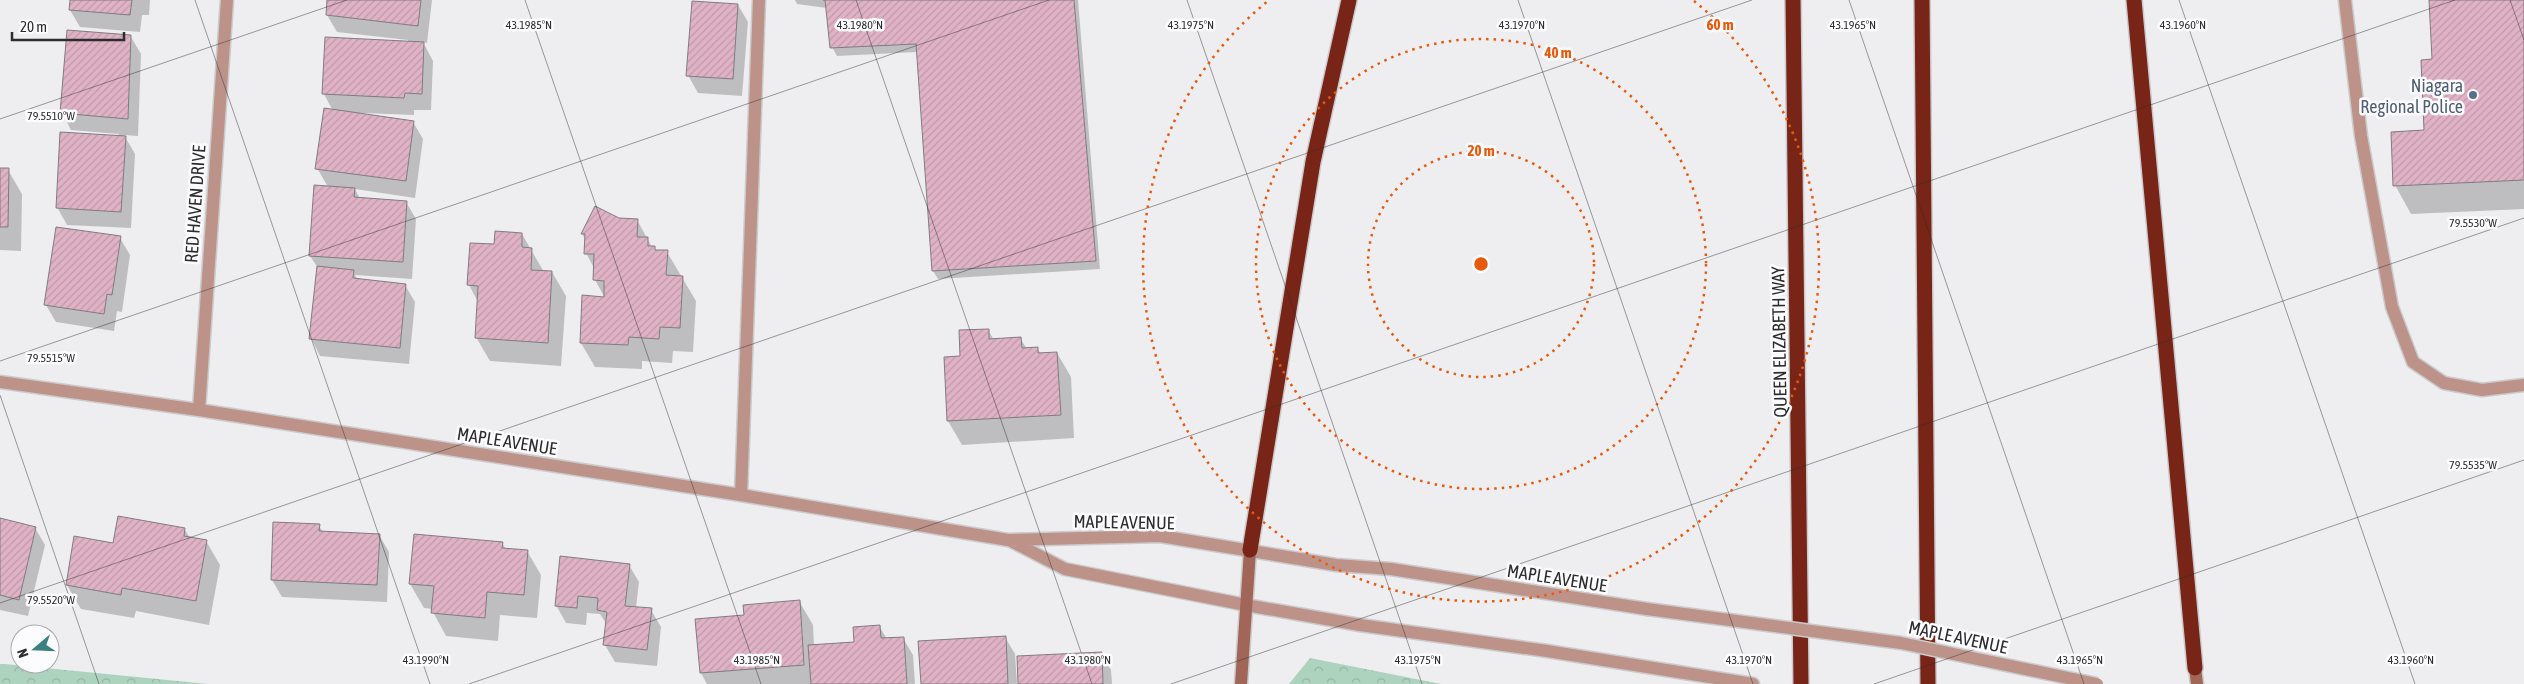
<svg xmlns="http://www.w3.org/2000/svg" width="2524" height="684" font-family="'Asap Condensed',sans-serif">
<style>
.forest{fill:url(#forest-crowns)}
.shadow{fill:#0003}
.building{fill:url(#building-hatch);stroke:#7f7d7e}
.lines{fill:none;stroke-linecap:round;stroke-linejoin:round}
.service-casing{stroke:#cbcbce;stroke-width:15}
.minor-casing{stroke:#cbcbce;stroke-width:15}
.tertiary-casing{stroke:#cbcbce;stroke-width:15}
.secondary-casing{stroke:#cbcbce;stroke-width:15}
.motorway-casing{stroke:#cbcbce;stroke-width:18}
.service{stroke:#bd9389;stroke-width:12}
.minor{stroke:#bd9389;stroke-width:12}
.tertiary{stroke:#bd9389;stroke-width:12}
.secondary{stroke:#a26659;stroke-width:12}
.motorway{stroke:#782517;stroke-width:15}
.tertiary-bridge-casing{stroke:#cbcbce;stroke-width:15;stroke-linecap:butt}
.tertiary-bridge{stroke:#bd9389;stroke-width:12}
.ticks{fill:none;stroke:#2d2d2e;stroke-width:1;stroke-opacity:0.45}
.ring{fill:none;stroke:#e8590c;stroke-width:2.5;stroke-dasharray:2.5 5}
.service-dot{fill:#5c6f8a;stroke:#fcfcfe;stroke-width:2}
.labels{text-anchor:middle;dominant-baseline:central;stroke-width:5;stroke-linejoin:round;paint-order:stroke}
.service-label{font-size:18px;fill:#4e5e75;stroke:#fcfcfe;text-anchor:end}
.street-label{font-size:18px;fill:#2d2d2e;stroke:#fcfcfe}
.ticks-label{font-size:12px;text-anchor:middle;fill:#2d2d2e;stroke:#fcfcfe;stroke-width:5;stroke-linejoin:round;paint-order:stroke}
.centre{fill:#e8590c;stroke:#fcfcfe;stroke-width:2.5}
.ring-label{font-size:15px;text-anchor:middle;font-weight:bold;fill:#e8590c;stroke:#fcfcfe;stroke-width:5;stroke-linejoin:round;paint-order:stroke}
</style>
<defs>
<pattern id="forest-crowns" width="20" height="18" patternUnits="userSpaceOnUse" patternTransform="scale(1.25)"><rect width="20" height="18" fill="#add3bf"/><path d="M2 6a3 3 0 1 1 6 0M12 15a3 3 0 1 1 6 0" fill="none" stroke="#95b5a4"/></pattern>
<pattern id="building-hatch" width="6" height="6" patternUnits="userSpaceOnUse" patternTransform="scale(1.25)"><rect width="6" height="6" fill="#e0b2c5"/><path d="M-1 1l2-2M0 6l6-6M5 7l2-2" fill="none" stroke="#c099aa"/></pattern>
</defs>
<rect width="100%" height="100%" fill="#eeeef1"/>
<path class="forest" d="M 1310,658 L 1441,684 L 1289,684 Z
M 0,664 L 5,664 L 208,684 L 0,684 Z"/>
<path class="shadow" d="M 71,0 L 150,0 L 149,15 L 142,15 L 140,32 L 80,27 L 70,10 Z
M 329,0 L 432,0 L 427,43 L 423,42 L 433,61 L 431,110 L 414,110 L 414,115 L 363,113 L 362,115 L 413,122 L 423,139 L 415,198 L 355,189 L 360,199 L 406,202 L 416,219 L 412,279 L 355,275 L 358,280 L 405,285 L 415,302 L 409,364 L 320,356 L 311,338 L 318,268 L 310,256 L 328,187 L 317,168 L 333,111 L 324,94 L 326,39 L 408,43 L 408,40 L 337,32 L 327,15 Z
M 795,0 L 1078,0 L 1100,269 L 938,279 L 933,271 L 917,52 L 837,56 L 832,47 L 827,8 L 797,4 Z
M 2524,0 L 2524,209 L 2411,214 L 2395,185 L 2425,131 L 2433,60 Z
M 738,5 L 748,22 L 742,96 L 698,93 L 688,75 Z
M 131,37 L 141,54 L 138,136 L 124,135 L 135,154 L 131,228 L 67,225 L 57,207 L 119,134 L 71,130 L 62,113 Z
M 0,169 L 8,170 L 22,194 L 21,251 L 0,250 Z
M 619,219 L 637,220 L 652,247 L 657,251 L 667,252 L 696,301 L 693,352 L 673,351 L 672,363 L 642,361 L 642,369 L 595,367 L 581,343 L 605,298 L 595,280 L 595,270 L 586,253 L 586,240 L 582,234 Z
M 522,234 L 544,272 L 552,272 L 566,296 L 561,366 L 490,361 L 476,337 L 478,302 L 469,285 L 496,246 Z
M 120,238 L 130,255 L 122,312 L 117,311 L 114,331 L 56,322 L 46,305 Z
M 988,330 L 994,340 L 1020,338 L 1027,349 L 1037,348 L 1041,354 L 1057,353 L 1071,377 L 1074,438 L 962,445 L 948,421 L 945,359 L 962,358 Z
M 0,520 L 35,528 L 45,545 L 28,616 L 0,610 Z
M 319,526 L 323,532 L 379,535 L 389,552 L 387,602 L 282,597 L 272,580 Z
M 185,530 L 190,538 L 206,541 L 220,565 L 209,625 L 136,611 L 134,618 L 81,609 L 67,585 L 114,545 Z
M 415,535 L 502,543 L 506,549 L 527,551 L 541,575 L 537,618 L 500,615 L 498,641 L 446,636 L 433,612 L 433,609 L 424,608 L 410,584 Z
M 629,565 L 639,582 L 636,608 L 651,610 L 661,627 L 657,666 L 615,662 L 605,645 L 607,625 L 600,614 L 587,613 L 586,625 L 566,623 L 556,605 Z
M 799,601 L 813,625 L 814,646 L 856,643 L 879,626 L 887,639 L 903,638 L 913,655 L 915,684 L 707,684 L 701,673 L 745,616 Z
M 1005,637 L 1015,654 L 1017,684 L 922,684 Z
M 1101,653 L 1111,670 L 1112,684 L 1020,684 Z"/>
<path class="building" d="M 70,0 L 132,0 L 130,15 L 69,10 Z
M 327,0 L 421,0 L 418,26 L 326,15 Z
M 823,0 L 1074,0 L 1096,261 L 932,271 L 916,44 L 830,48 L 825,0 Z
M 2429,0 L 2524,0 L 2524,180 L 2393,186 L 2391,132 L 2424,130 L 2421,60 L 2432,59 Z
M 692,1 L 738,4 L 733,79 L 686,76 Z
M 67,30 L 131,35 L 128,119 L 60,113 Z
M 325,37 L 424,42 L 422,94 L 405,93 L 404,98 L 322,94 Z
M 324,108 L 414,121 L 406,181 L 315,169 Z
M 60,132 L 126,136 L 121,212 L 56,208 Z
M 0,168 L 9,168 L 8,227 L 0,227 Z
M 314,185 L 355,188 L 354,197 L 407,201 L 403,262 L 309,256 Z
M 595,206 L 619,218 L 638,219 L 637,237 L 648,237 L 648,246 L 655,246 L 655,250 L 668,250 L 666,275 L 683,276 L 680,328 L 660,327 L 659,339 L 629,337 L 628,345 L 580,343 L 582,295 L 604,297 L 604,281 L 593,280 L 594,254 L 584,254 L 585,234 L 581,234 Z
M 56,227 L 121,236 L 112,295 L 107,294 L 104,314 L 44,305 Z
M 495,231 L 522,233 L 522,247 L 532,248 L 531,270 L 552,271 L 548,343 L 475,338 L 478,286 L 467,285 L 470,243 L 494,244 Z
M 317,266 L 354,270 L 353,278 L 406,284 L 400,348 L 309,339 Z
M 989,329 L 989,339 L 1021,337 L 1022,348 L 1038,347 L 1038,353 L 1057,352 L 1061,415 L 947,421 L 944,357 L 960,356 L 959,330 Z
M 118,516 L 185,528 L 184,536 L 207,540 L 196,601 L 122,588 L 121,595 L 66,585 L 74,536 L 113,543 Z
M 0,518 L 36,527 L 19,600 L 0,595 Z
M 273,522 L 320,524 L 319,531 L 380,534 L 377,585 L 271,580 Z
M 414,534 L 503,542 L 502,548 L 528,550 L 524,595 L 487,592 L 485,618 L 431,613 L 434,586 L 409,584 Z
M 560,556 L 630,564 L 625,606 L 652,608 L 647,650 L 603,645 L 607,612 L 597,610 L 598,598 L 578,596 L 577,608 L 555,606 Z
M 800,600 L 804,665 L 700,673 L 695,619 L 744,615 L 743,605 Z
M 880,625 L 881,638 L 904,637 L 907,684 L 811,684 L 808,645 L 854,642 L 853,627 Z
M 1006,636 L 1008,684 L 921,684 L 918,641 Z
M 1102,652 L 1103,684 L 1018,684 L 1017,656 Z"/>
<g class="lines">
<defs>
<path id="service" d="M 2345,0 L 2361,136 L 2392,307 L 2413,362 L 2444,383 L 2482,390 L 2524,385
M 741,495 L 759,0"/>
<path id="minor" d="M 199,410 L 227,0"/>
<path id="tertiary" d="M 0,382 L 199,410 L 741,495 L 1008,540 L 1160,536 L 1336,565 L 1391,569 L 1647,609
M 1011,541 L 1065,569 L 1246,605 L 1360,625 L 1547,651 L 1753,684"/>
<path id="secondary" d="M 2195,668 L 2197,684
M 1241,684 L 1250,550"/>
<path id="motorway" d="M 1793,0 L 1801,684
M 1922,0 L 1928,684
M 2134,0 L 2195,668
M 1250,550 L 1313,162 L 1349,0"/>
</defs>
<use href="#service" class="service-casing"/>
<use href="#minor" class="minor-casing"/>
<use href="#tertiary" class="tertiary-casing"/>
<use href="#secondary" class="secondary-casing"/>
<use href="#motorway" class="motorway-casing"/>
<use href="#service" class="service"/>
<use href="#minor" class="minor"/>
<use href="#tertiary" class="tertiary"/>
<use href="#secondary" class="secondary"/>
<use href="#motorway" class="motorway"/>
<defs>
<path id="tertiary-bridge" d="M 1647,609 L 1901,643 L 2097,684"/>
</defs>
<use href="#tertiary-bridge" class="tertiary-bridge-casing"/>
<use href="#tertiary-bridge" class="tertiary-bridge"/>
</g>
<path class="ticks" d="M 195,0 L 430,684M 525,0 L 761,684M 856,0 L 1092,684M 1187,0 L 1422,684M 1518,0 L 1753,684M 1849,0 L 2084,684M 2179,0 L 2415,684M 2510,0 L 2524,40M 0,119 L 347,0M 0,361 L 1049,0M 0,395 L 99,684M 0,603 L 1752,0M 469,684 L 2455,0M 1171,684 L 2524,218M 1874,684 L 2524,460"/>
<g class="ring">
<circle cx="1481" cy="264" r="113"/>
<circle cx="1481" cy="264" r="225"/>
<path d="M1694 1A338 338 0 1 1 1268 1"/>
</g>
<circle class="service-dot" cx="2473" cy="95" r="5"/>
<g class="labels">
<g class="service-label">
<text x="2463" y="85">Niagara<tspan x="2463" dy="21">Regional Police</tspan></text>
</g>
<g class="street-label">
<text transform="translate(195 204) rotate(-86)">RED HAVEN DRIVE</text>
<text transform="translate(1779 342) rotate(-91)">QUEEN ELIZABETH WAY</text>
<text transform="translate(507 441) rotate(9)">MAPLE AVENUE</text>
<text transform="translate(1124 522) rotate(1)">MAPLE AVENUE</text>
<text transform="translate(1557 578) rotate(9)">MAPLE AVENUE</text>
<text transform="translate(1958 637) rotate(12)">MAPLE AVENUE</text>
</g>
</g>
<g class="ticks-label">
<text x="529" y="29">43.1985°N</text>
<text x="860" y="29">43.1980°N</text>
<text x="1191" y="29">43.1975°N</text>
<text x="1522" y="29">43.1970°N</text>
<text x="1853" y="29">43.1965°N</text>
<text x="2183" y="29">43.1960°N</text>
<text x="51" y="120">79.5510°W</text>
<text x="2473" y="227">79.5530°W</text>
<text x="51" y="362">79.5515°W</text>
<text x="2473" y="469">79.5535°W</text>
<text x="51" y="604">79.5520°W</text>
<text x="426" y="664">43.1990°N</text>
<text x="757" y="664">43.1985°N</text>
<text x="1088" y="664">43.1980°N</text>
<text x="1418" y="664">43.1975°N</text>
<text x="1749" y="664">43.1970°N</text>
<text x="2080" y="664">43.1965°N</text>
<text x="2411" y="664">43.1960°N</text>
</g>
<circle cx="1481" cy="264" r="8" class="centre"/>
<g class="ring-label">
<text x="1720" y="30">60 m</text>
<text x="1558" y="58">40 m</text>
<text x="1481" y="156">20 m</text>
</g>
<g transform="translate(35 649) rotate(251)"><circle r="24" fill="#fcfcfe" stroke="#a9a9ab"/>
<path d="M0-4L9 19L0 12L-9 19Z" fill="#388180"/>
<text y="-8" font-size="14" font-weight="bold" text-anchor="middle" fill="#2d2d2e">N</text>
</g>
<path d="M12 32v8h112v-8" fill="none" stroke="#2d2d2e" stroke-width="2.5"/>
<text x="20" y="32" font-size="15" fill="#2d2d2e" stroke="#fcfcfe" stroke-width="4" paint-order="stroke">20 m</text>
</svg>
